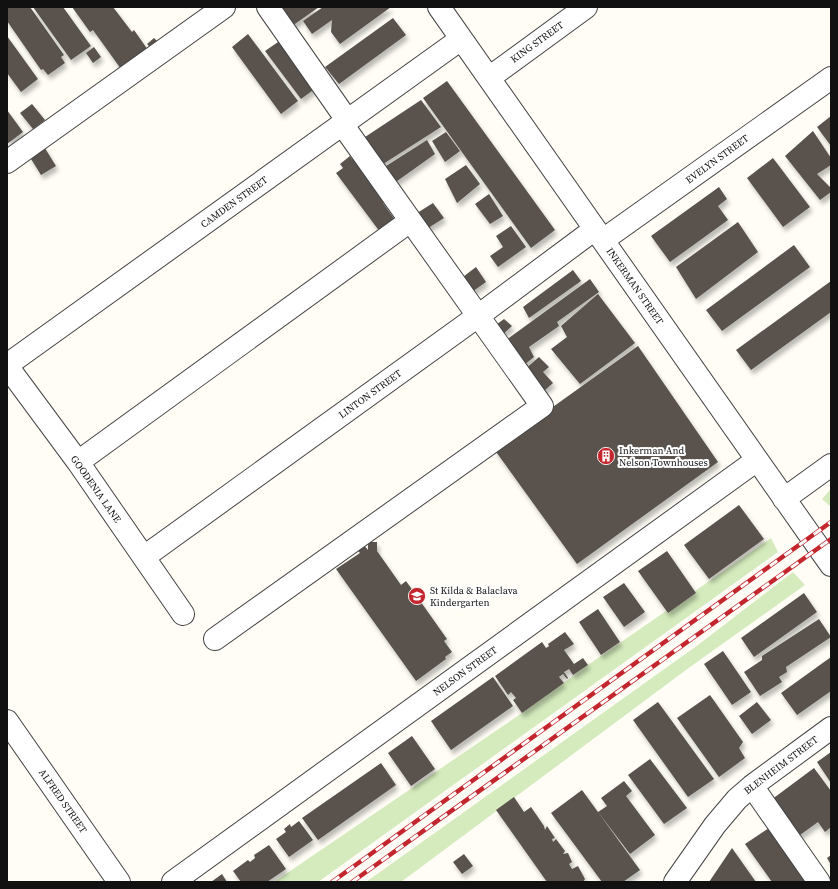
<svg xmlns="http://www.w3.org/2000/svg" width="838" height="889" font-family="'Source Serif 4',serif">
<style>
.green{fill:#d5ebbd}
.building{fill:#5a524d;filter:url(#shadow)}
.lines{fill:none;stroke-linecap:round;stroke-linejoin:round}
.minor-casing{stroke:#444;stroke-width:24}
.minor{stroke:#fff;stroke-width:22}
.rail-casing{stroke:#c4262e;stroke-width:4.5}
.rail{stroke:#fff;stroke-width:3;stroke-dasharray:9;stroke-linecap:butt}
.labels{text-anchor:middle;dominant-baseline:central;stroke-width:4;stroke-linejoin:round;paint-order:stroke}
.street-label{font-size:10px;fill:#111;stroke:#fff}
.poi-label{font-size:10px;fill:#111;stroke:#fff;text-anchor:start}
</style>
<defs>
<filter id="shadow"><feDropShadow dx="2.5" dy="4.5" stdDeviation="2" flood-color="#0004"/></filter>
</defs>
<rect width="100%" height="100%" fill="#fffdf5"/>
<path class="green" d="M 831,489 L 831,507 L 822,499 Z
M 771,538 L 778,552 L 318,882 L 274,882 L 522,713 L 588,665 L 666,611 L 668,613 L 696,593 L 695,591 Z
M 793,572 L 805,585 L 690,667 L 401,882 L 366,882 L 698,645 Z"/>
<path class="building" d="M 7,7 L 30,7 L 64,55 L 61,57 L 65,63 L 48,75 L 43,69 L 41,70 L 7,21 Z
M 33,7 L 63,7 L 91,46 L 71,60 Z
M 72,7 L 113,7 L 132,32 L 134,30 L 148,50 L 121,69 L 93,30 L 90,32 Z
M 278,7 L 319,7 L 292,26 Z
M 323,7 L 391,7 L 340,44 L 331,32 L 332,20 L 312,34 L 303,21 Z
M 393,18 L 406,35 L 339,84 L 325,67 Z
M 248,34 L 298,101 L 281,114 L 232,47 Z
M 7,36 L 38,79 L 21,92 L 7,73 Z
M 154,38 L 160,44 L 153,50 L 147,44 Z
M 281,40 L 316,88 L 301,99 L 265,51 Z
M 94,47 L 101,57 L 93,63 L 86,53 Z
M 447,81 L 555,230 L 531,248 L 423,98 Z
M 421,100 L 441,127 L 380,166 L 362,139 Z
M 32,104 L 45,120 L 33,129 L 20,113 Z
M 7,110 L 23,132 L 7,144 Z
M 831,116 L 831,146 L 817,127 Z
M 813,131 L 831,158 L 831,165 L 817,174 L 831,188 L 831,192 L 820,200 L 785,156 Z
M 446,132 L 460,151 L 445,162 L 432,141 Z
M 427,140 L 435,154 L 393,184 L 383,168 Z
M 43,145 L 56,166 L 41,175 L 28,154 Z
M 357,155 L 389,198 L 383,203 L 398,224 L 383,236 L 336,173 L 343,168 L 340,164 L 350,156 L 352,159 Z
M 773,158 L 810,207 L 783,227 L 747,178 Z
M 466,165 L 480,184 L 457,203 L 445,179 Z
M 719,187 L 727,199 L 718,206 L 728,220 L 670,262 L 651,236 Z
M 489,194 L 503,216 L 490,224 L 475,204 Z
M 433,203 L 444,218 L 425,230 L 414,215 Z
M 738,222 L 758,252 L 696,299 L 676,267 Z
M 511,226 L 526,247 L 498,267 L 490,256 L 503,247 L 496,236 Z
M 794,245 L 810,267 L 722,331 L 706,310 Z
M 476,267 L 486,282 L 469,294 L 459,280 Z
M 573,270 L 581,281 L 529,318 L 523,307 Z
M 590,279 L 599,292 L 557,322 L 559,326 L 529,347 L 534,357 L 520,368 L 502,343 Z
M 831,281 L 831,312 L 751,370 L 736,350 Z
M 598,294 L 635,343 L 580,384 L 551,349 L 567,337 L 561,326 Z
M 504,319 L 512,326 L 500,337 L 493,327 Z
M 638,346 L 718,462 L 577,564 L 494,449 Z
M 539,357 L 549,367 L 543,372 L 553,383 L 544,391 L 524,370 Z
M 739,505 L 764,539 L 709,579 L 684,545 Z
M 368,542 L 377,542 L 377,551 L 401,585 L 406,581 L 447,639 L 444,641 L 452,652 L 445,657 L 446,659 L 416,681 L 336,569 L 360,553 L 356,548 L 362,543 L 368,550 Z
M 667,551 L 696,593 L 668,613 L 638,571 Z
M 624,583 L 645,612 L 624,627 L 603,597 Z
M 804,593 L 817,612 L 754,657 L 741,638 Z
M 598,609 L 620,642 L 601,655 L 579,622 Z
M 819,619 L 831,637 L 786,667 L 787,672 L 779,677 L 782,682 L 760,696 L 744,672 L 762,660 L 762,656 Z
M 565,632 L 574,644 L 564,650 L 574,664 L 583,658 L 588,665 L 573,675 L 569,669 L 564,672 L 568,678 L 567,679 L 563,674 L 559,677 L 564,683 L 522,713 L 513,700 L 516,698 L 511,692 L 508,695 L 495,676 L 542,642 L 546,648 L 549,646 L 548,644 Z
M 723,651 L 751,692 L 732,705 L 704,664 Z
M 831,657 L 831,691 L 797,715 L 781,693 Z
M 493,677 L 513,706 L 451,750 L 431,721 Z
M 710,695 L 743,742 L 739,748 L 745,758 L 719,777 L 677,718 Z
M 658,702 L 714,779 L 688,797 L 633,720 Z
M 757,702 L 771,720 L 752,734 L 739,716 Z
M 412,736 L 435,769 L 411,786 L 388,753 Z
M 831,752 L 831,783 L 817,762 Z
M 650,759 L 687,808 L 664,824 L 628,775 Z
M 381,763 L 396,785 L 318,840 L 302,818 Z
M 814,768 L 831,791 L 831,827 L 825,832 L 818,822 L 793,840 L 767,803 Z
M 624,781 L 632,791 L 626,796 L 655,835 L 630,854 L 598,812 L 607,806 L 601,798 Z
M 582,790 L 640,870 L 623,882 L 602,882 L 551,813 Z
M 514,797 L 524,812 L 531,807 L 544,826 L 545,830 L 547,826 L 555,838 L 552,839 L 553,842 L 556,839 L 565,851 L 563,854 L 568,853 L 572,862 L 569,864 L 572,869 L 578,866 L 585,879 L 583,882 L 547,882 L 496,810 Z
M 299,821 L 313,840 L 289,857 L 276,839 L 286,832 L 284,829 L 290,824 L 291,827 Z
M 769,828 L 808,882 L 772,882 L 745,844 Z
M 269,845 L 286,869 L 267,882 L 241,882 L 233,871 L 248,860 L 250,862 L 255,858 L 254,855 Z
M 732,848 L 756,882 L 709,882 Z
M 464,854 L 473,866 L 462,874 L 453,862 Z
M 831,855 L 831,865 L 827,858 Z
M 222,874 L 227,882 L 211,882 Z"/>
<g class="lines">
<defs>
<path id="minor" d="M 268,7 L 347,120
M 439,7 L 831,565
M 489,78 L 586,7
M 7,162 L 224,7
M 603,240 L 831,78
M 7,365 L 461,39
M 7,366 L 78,462 L 183,614
M 78,462 L 410,221
M 784,499 L 831,465
M 144,557 L 478,316 L 595,229
M 215,639 L 542,406 L 342,124
M 7,721 L 119,882
M 752,786 L 819,882
M 173,882 L 757,460
M 675,882 L 715,825 L 737,799 L 752,786 L 831,728"/>
</defs>
<use href="#minor" class="minor-casing"/>
<use href="#minor" class="minor"/>
<defs>
<path id="rail" d="M 332,882 L 831,522
M 352,882 L 831,539"/>
</defs>
<use href="#rail" class="rail-casing"/>
<use href="#rail" class="rail"/>
</g>
<defs>
<symbol id="building-disc" viewBox="-11 -11 22 22"><circle r="9.5" fill="#c4262e" stroke="#fff"/><path d="M-4-6H4V6H1V3H-1V6H-4ZM-2.5-4.3h1.7v1.8h-1.7ZM.8-4.3h1.7v1.8H.8ZM-2.5-1h1.7V.8h-1.7ZM.8-1h1.7V.8H.8Z" fill="#fff"/></symbol>
<symbol id="school-disc" viewBox="-11 -11 22 22"><circle r="9.5" fill="#c4262e" stroke="#fff"/><path d="M0-5L7-2L0 1L-7-2ZM-4 1L0 2.5L4 1V4Q0 6-4 4Z" fill="#fff"/></symbol>
</defs>
<g fill-rule="evenodd">
<use href="#building-disc" x="596" y="446" width="20" height="20"/>
<use href="#school-disc" x="407" y="586" width="20" height="20"/>
</g>
<g class="labels">
<g class="street-label">
<text transform="translate(537 42) rotate(-36)">KING STREET</text>
<text transform="translate(717 159) rotate(-36)">EVELYN STREET</text>
<text transform="translate(234 202) rotate(-36)">CAMDEN STREET</text>
<text transform="translate(635 286) rotate(55)">INKERMAN STREET</text>
<text transform="translate(370 394) rotate(-36)">LINTON STREET</text>
<text transform="translate(96 489) rotate(55)">GOODENIA LANE</text>
<text transform="translate(465 671) rotate(-36)">NELSON STREET</text>
<text transform="translate(781 765) rotate(-37)">BLENHEIM STREET</text>
<text transform="translate(63 801) rotate(55)">ALFRED STREET</text>
</g>
<g class="poi-label">
<text x="619" y="450">Inkerman And<tspan x="619" dy="12">Nelson Townhouses</tspan></text>
<text x="430" y="590">St Kilda &amp; Balaclava<tspan x="430" dy="12">Kindergarten</tspan></text>
</g>
</g>
<rect width="838" height="889" fill="none" stroke="#111111" stroke-width="16"/>
</svg>
